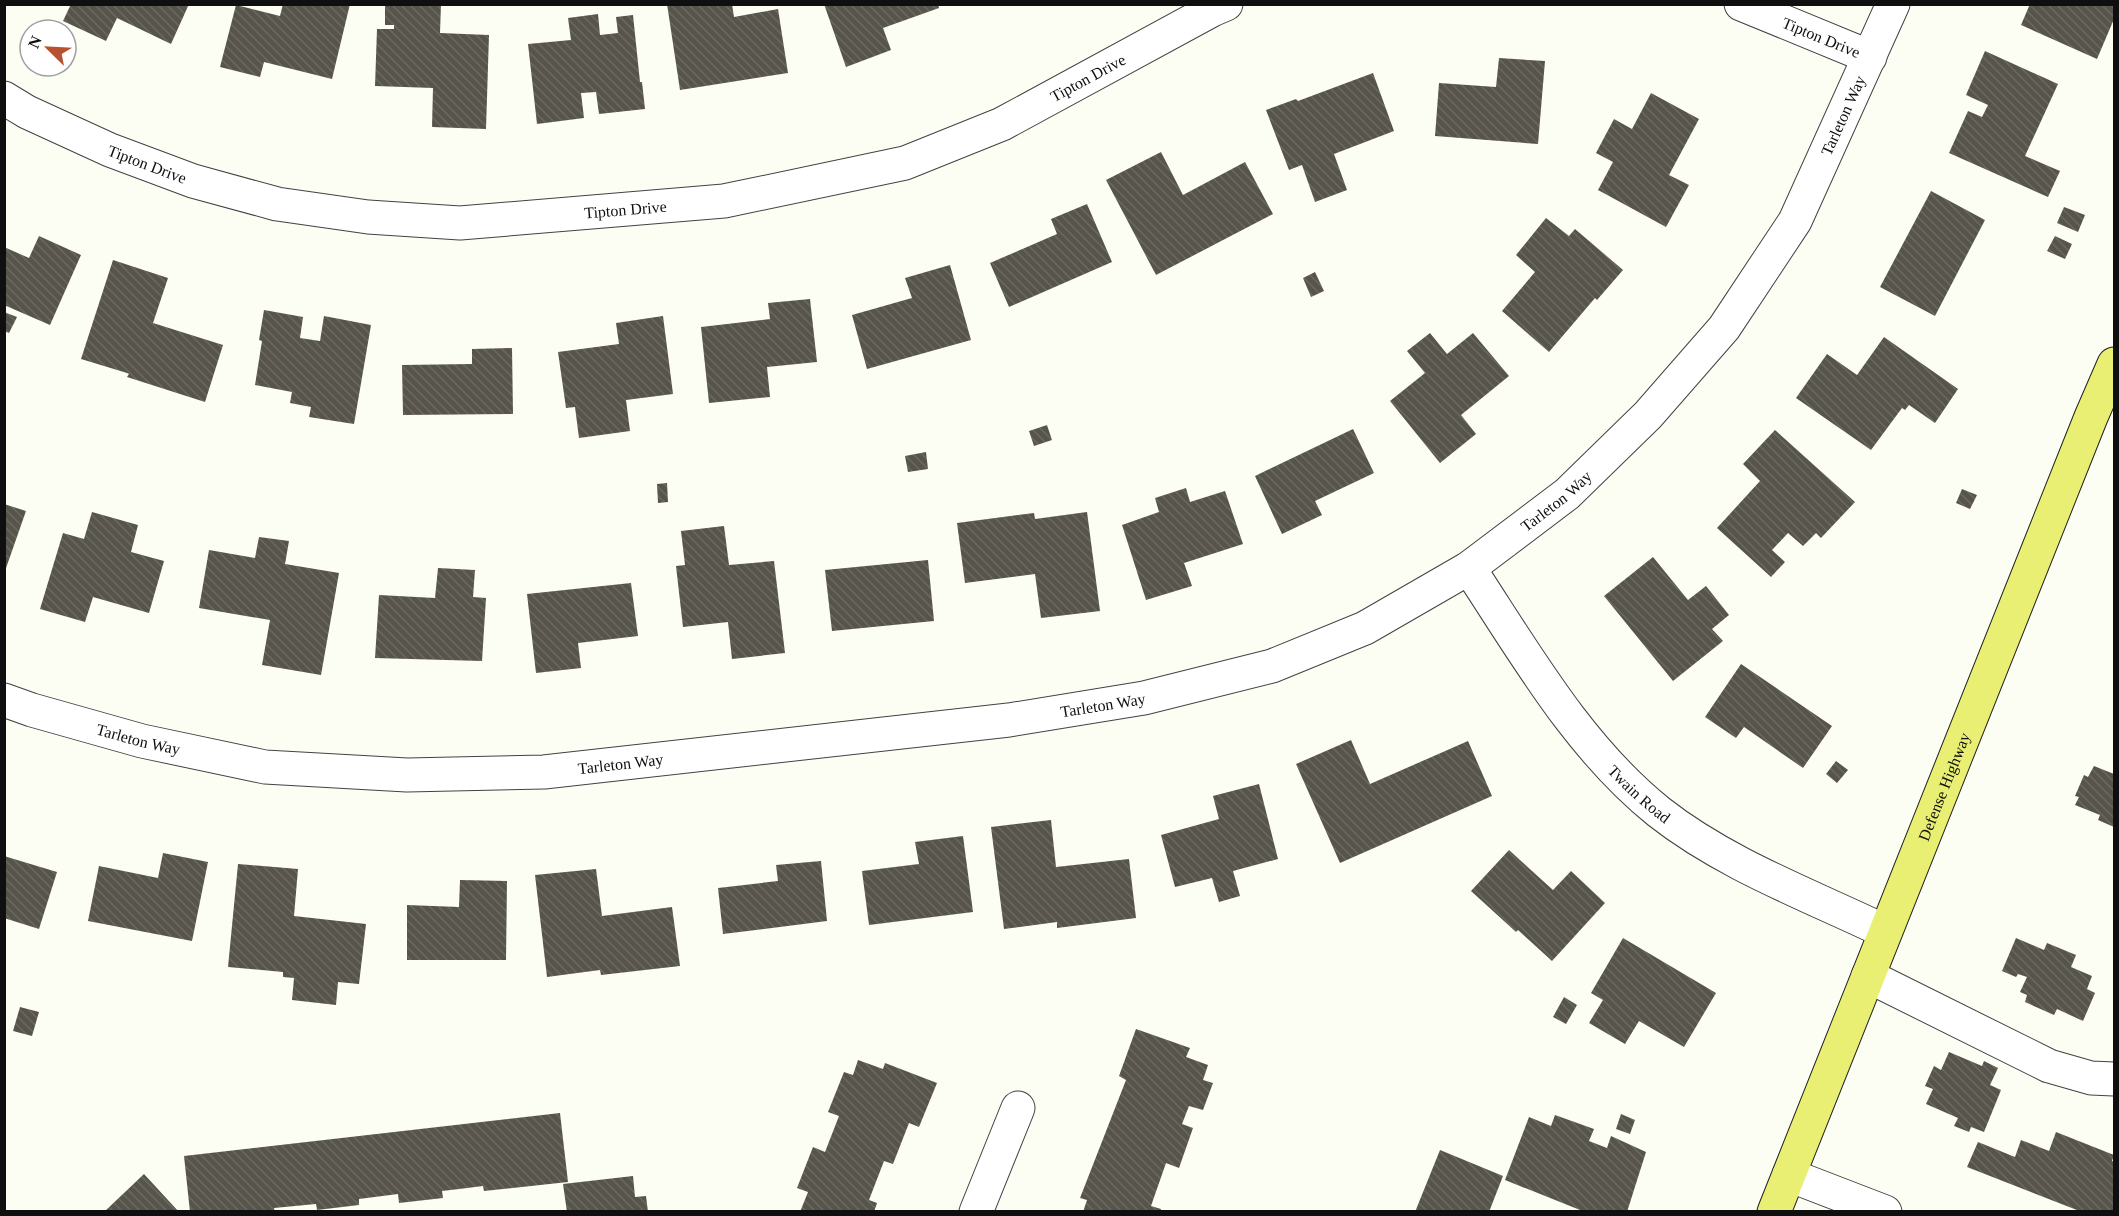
<svg xmlns="http://www.w3.org/2000/svg" width="2119" height="1216" font-family="'Times New Roman',serif">
<style>
.building{fill:url(#building-back-hatch)}
.lines{fill:none;stroke-linecap:round;stroke-linejoin:round}
.minor-casing{stroke:#424242;stroke-width:35}
.major-casing{stroke:#202020;stroke-width:35}
.minor{stroke:#fff;stroke-width:33}
.major{stroke:#e9ef72;stroke-width:33}
.labels{text-anchor:middle;dominant-baseline:central;stroke-width:6;stroke-linejoin:round;paint-order:stroke}
.street-label{font-size:16px;fill:#0f0f0f;stroke:#fff}
</style>
<defs>
<pattern id="building-back-hatch" width="6" height="6" patternUnits="userSpaceOnUse" patternTransform="scale(1.5)"><rect width="6" height="6" fill="#57544c"/><path d="M-1 5l2 2M0 0l6 6M5-1l2 2" fill="none" stroke="#6a6861"/></pattern>
</defs>
<rect width="100%" height="100%" fill="#fdfef3"/>
<path class="building" d="M 71,4 L 189,4 L 171,44 L 117,18 L 106,41 L 63,21 Z
M 283,4 L 350,4 L 332,79 L 264,62 L 260,77 L 220,67 L 236,5 L 280,16 Z
M 385,4 L 441,4 L 440,33 L 489,35 L 486,129 L 432,127 L 433,88 L 375,86 L 377,29 L 394,29 L 394,25 L 385,25 Z
M 667,4 L 732,4 L 734,17 L 778,9 L 788,73 L 680,90 Z
M 824,4 L 938,4 L 939,8 L 883,28 L 891,50 L 846,67 Z
M 2030,4 L 2114,4 L 2114,19 L 2097,59 L 2021,25 Z
M 598,14 L 600,35 L 618,33 L 616,17 L 633,15 L 640,82 L 642,82 L 645,109 L 599,114 L 596,92 L 581,93 L 584,118 L 537,124 L 528,44 L 571,40 L 568,18 Z
M 1985,51 L 2058,84 L 2025,156 L 2060,171 L 2048,197 L 1949,153 L 1968,111 L 1982,117 L 1988,105 L 1966,95 Z
M 1499,58 L 1545,61 L 1538,144 L 1435,136 L 1439,83 L 1496,87 Z
M 1373,73 L 1394,131 L 1334,154 L 1347,190 L 1315,202 L 1302,165 L 1289,170 L 1266,110 L 1296,99 L 1298,101 Z
M 1651,93 L 1699,119 L 1669,175 L 1689,185 L 1666,227 L 1598,190 L 1613,162 L 1596,153 L 1614,119 L 1632,129 Z
M 1161,152 L 1183,195 L 1245,162 L 1273,214 L 1156,275 L 1106,180 Z
M 1931,191 L 1985,220 L 1935,316 L 1880,287 Z
M 1087,204 L 1112,262 L 1009,307 L 990,263 L 1057,234 L 1051,219 Z
M 2064,207 L 2085,215 L 2078,232 L 2057,223 Z
M 1546,218 L 1569,236 L 1575,229 L 1623,270 L 1597,300 L 1595,298 L 1549,352 L 1502,311 L 1535,272 L 1516,255 Z
M 39,236 L 81,255 L 50,325 L 4,305 L 4,247 L 29,258 Z
M 2055,236 L 2072,244 L 2065,259 L 2047,251 Z
M 113,260 L 168,278 L 153,323 L 223,345 L 205,402 L 127,377 L 129,374 L 127,373 L 81,359 Z
M 950,265 L 971,340 L 867,369 L 852,315 L 912,298 L 905,278 Z
M 1315,272 L 1324,291 L 1311,297 L 1303,278 Z
M 810,299 L 817,362 L 767,367 L 770,397 L 709,403 L 701,327 L 770,319 L 768,303 Z
M 264,310 L 303,317 L 300,338 L 320,341 L 324,316 L 371,325 L 354,424 L 309,417 L 311,407 L 290,403 L 292,392 L 255,385 L 262,341 L 259,340 Z
M 4,312 L 17,317 L 9,333 L 4,331 Z
M 663,316 L 673,394 L 626,400 L 630,431 L 579,438 L 575,407 L 566,408 L 558,352 L 619,344 L 616,323 Z
M 1430,333 L 1447,354 L 1473,333 L 1509,376 L 1461,415 L 1476,434 L 1440,463 L 1390,401 L 1425,373 L 1407,351 Z
M 1884,337 L 1958,389 L 1935,423 L 1909,405 L 1905,410 L 1902,408 L 1871,450 L 1796,398 L 1827,354 L 1857,375 Z
M 512,348 L 513,414 L 403,415 L 402,365 L 472,364 L 472,349 Z
M 1047,425 L 1052,440 L 1034,446 L 1029,431 Z
M 1353,429 L 1374,473 L 1315,501 L 1322,515 L 1282,534 L 1255,476 Z
M 1775,430 L 1855,502 L 1821,538 L 1816,533 L 1803,546 L 1788,533 L 1772,550 L 1785,562 L 1771,577 L 1717,528 L 1760,481 L 1743,464 Z
M 926,452 L 928,469 L 908,472 L 905,456 Z
M 667,483 L 668,502 L 658,503 L 657,484 Z
M 1186,488 L 1190,502 L 1225,491 L 1243,544 L 1184,563 L 1192,586 L 1146,600 L 1122,525 L 1159,512 L 1155,498 Z
M 1962,489 L 1977,495 L 1970,509 L 1956,503 Z
M 4,504 L 26,511 L 5,571 L 4,571 Z
M 92,512 L 138,525 L 131,552 L 164,561 L 149,613 L 93,597 L 85,622 L 40,609 L 63,533 L 84,539 Z
M 1087,512 L 1100,611 L 1041,618 L 1035,574 L 965,583 L 957,523 L 1034,513 L 1035,519 Z
M 724,526 L 729,565 L 774,561 L 785,653 L 732,659 L 728,622 L 683,627 L 676,566 L 685,565 L 681,531 Z
M 259,537 L 289,541 L 285,564 L 339,573 L 321,675 L 262,665 L 270,620 L 199,608 L 209,550 L 255,558 Z
M 1653,557 L 1688,600 L 1706,586 L 1729,615 L 1712,629 L 1723,641 L 1673,681 L 1604,596 Z
M 928,560 L 934,621 L 832,631 L 825,570 Z
M 438,568 L 475,570 L 473,597 L 486,598 L 482,661 L 375,658 L 379,595 L 435,598 Z
M 631,583 L 638,636 L 578,643 L 581,668 L 536,673 L 527,594 Z
M 1741,664 L 1832,726 L 1803,768 L 1744,727 L 1736,738 L 1705,717 Z
M 1351,740 L 1370,784 L 1468,741 L 1492,796 L 1340,863 L 1296,764 Z
M 1836,761 L 1848,770 L 1837,783 L 1826,774 Z
M 2094,766 L 2114,774 L 2114,827 L 2098,820 L 2100,815 L 2075,805 L 2079,797 L 2075,796 L 2084,775 L 2088,777 Z
M 1259,784 L 1278,859 L 1233,871 L 1240,896 L 1219,902 L 1212,878 L 1175,887 L 1161,835 L 1219,819 L 1213,796 Z
M 1051,820 L 1056,867 L 1129,859 L 1136,918 L 1057,928 L 1057,922 L 1004,929 L 991,827 Z
M 963,836 L 973,912 L 869,925 L 862,871 L 919,864 L 915,842 Z
M 1509,850 L 1553,890 L 1571,871 L 1605,903 L 1552,961 L 1518,930 L 1516,932 L 1471,891 Z
M 163,853 L 208,862 L 192,941 L 88,921 L 99,866 L 158,878 Z
M 4,856 L 57,872 L 39,929 L 4,918 Z
M 821,861 L 827,921 L 723,934 L 718,888 L 778,881 L 776,865 Z
M 238,864 L 298,869 L 294,916 L 366,924 L 359,984 L 338,982 L 336,1005 L 292,1000 L 294,978 L 283,977 L 283,972 L 228,967 Z
M 596,869 L 602,916 L 672,907 L 680,966 L 601,975 L 600,970 L 547,977 L 535,875 Z
M 460,880 L 507,881 L 506,960 L 407,960 L 407,905 L 459,907 Z
M 1623,938 L 1716,993 L 1684,1047 L 1639,1021 L 1625,1044 L 1589,1023 L 1603,1000 L 1591,993 Z
M 2016,938 L 2044,950 L 2047,943 L 2076,955 L 2071,967 L 2092,976 L 2087,989 L 2095,993 L 2083,1021 L 2057,1009 L 2054,1015 L 2025,1002 L 2027,995 L 2020,992 L 2027,977 L 2018,974 L 2016,977 L 2002,971 Z
M 1564,997 L 1577,1005 L 1566,1024 L 1553,1017 Z
M 20,1007 L 39,1012 L 32,1036 L 13,1031 Z
M 1136,1029 L 1190,1048 L 1186,1057 L 1208,1065 L 1203,1080 L 1213,1083 L 1203,1110 L 1189,1106 L 1182,1124 L 1193,1128 L 1179,1168 L 1166,1163 L 1151,1206 L 1161,1209 L 1160,1212 L 1083,1212 L 1087,1200 L 1080,1198 L 1126,1080 L 1119,1076 Z
M 1949,1052 L 1982,1066 L 1984,1061 L 1998,1068 L 1990,1085 L 2001,1090 L 1984,1132 L 1971,1127 L 1969,1132 L 1954,1126 L 1958,1118 L 1926,1104 L 1933,1089 L 1925,1086 L 1934,1066 L 1941,1070 Z
M 858,1060 L 883,1069 L 885,1063 L 937,1083 L 919,1127 L 909,1123 L 893,1164 L 884,1161 L 869,1200 L 877,1203 L 874,1212 L 800,1212 L 808,1192 L 797,1188 L 813,1147 L 825,1152 L 839,1116 L 828,1112 L 844,1072 L 853,1075 Z
M 560,1113 L 568,1182 L 484,1191 L 483,1186 L 459,1189 L 442,1191 L 443,1198 L 399,1203 L 398,1194 L 359,1199 L 359,1205 L 317,1210 L 316,1204 L 274,1208 L 275,1212 L 190,1212 L 184,1156 Z
M 1621,1114 L 1635,1120 L 1630,1134 L 1616,1129 Z
M 1555,1115 L 1594,1129 L 1589,1141 L 1607,1148 L 1611,1136 L 1646,1152 L 1627,1212 L 1585,1212 L 1505,1180 L 1529,1117 L 1551,1126 Z
M 2056,1132 L 2114,1155 L 2112,1161 L 2114,1162 L 2114,1212 L 2082,1212 L 1967,1167 L 1978,1142 L 2015,1157 L 2021,1140 L 2049,1151 Z
M 1440,1150 L 1503,1176 L 1489,1212 L 1415,1212 Z
M 144,1174 L 179,1212 L 104,1212 Z
M 633,1176 L 635,1197 L 646,1196 L 648,1212 L 567,1212 L 563,1184 Z"/>
<g class="lines">
<defs>
<g id="minor">
<path id="s1" d="M 1741,4 L 1870,57"/>
<path id="s2" d="M 4,98 L 27,112 L 110,150 L 193,181 L 277,204 L 368,217 L 460,223 L 724,201 L 905,163 L 1002,124 L 1212,10 L 1226,4"/>
<path id="s3" d="M 1469,568 C 1525,653 1578,747 1659,812 C 1725,864 1809,895 1884,931"/>
<path id="s4" d="M 4,700 L 32,710 L 142,741 L 265,767 L 407,775 L 544,772 L 1009,720 L 1144,698 L 1272,666 L 1365,628 L 1469,568 L 1567,494 L 1648,415 L 1724,328 L 1795,221 L 1893,4"/>
<path d="M 1868,976 L 2049,1066 L 2091,1078 L 2114,1079"/>
<path d="M 1789,1175 L 1885,1212"/>
<path d="M 976,1212 L 1018,1108"/>
</g>
<g id="major">
<path id="s5" d="M 1774,1212 L 2091,417 L 2114,364"/>
</g>
</defs>
<use href="#minor" class="minor-casing"/>
<use href="#major" class="major-casing"/>
<use href="#minor" class="minor"/>
<use href="#major" class="major"/>
</g>
<g class="labels">
<g class="street-label">
<text stroke="none"><textPath href="#s1" startOffset="87">Tipton Drive</textPath></text>
<text stroke="none"><textPath href="#s2" startOffset="1130">Tipton Drive</textPath></text>
<text stroke="none"><textPath href="#s4" startOffset="2102">Tarleton Way</textPath></text>
<text stroke="none"><textPath href="#s2" startOffset="158">Tipton Drive</textPath></text>
<text stroke="none"><textPath href="#s2" startOffset="644">Tipton Drive</textPath></text>
<text stroke="none"><textPath href="#s4" startOffset="1616">Tarleton Way</textPath></text>
<text stroke="none"><textPath href="#s4" startOffset="1112">Tarleton Way</textPath></text>
<text stroke="none"><textPath href="#s4" startOffset="140">Tarleton Way</textPath></text>
<text stroke="none"><textPath href="#s4" startOffset="626">Tarleton Way</textPath></text>
<text stroke="none"><textPath href="#s5" startOffset="458">Defense Highway</textPath></text>
<text stroke="none"><textPath href="#s3" startOffset="284">Twain Road</textPath></text>
</g>
</g>
<rect width="2119" height="1216" fill="none" stroke="#0f0f0f" stroke-width="12"/>
<g transform="translate(48 48) rotate(294)"><circle r="28" fill="#ffffff" stroke="#9f9f9f" stroke-width="1.5"/>
<path d="M0-4.5L10 22L0 15L-10 22Z" fill="#b75130"/>
<text y="-9" font-size="16" font-weight="bold" text-anchor="middle" fill="#0f0f0f">N</text>
</g>
</svg>
